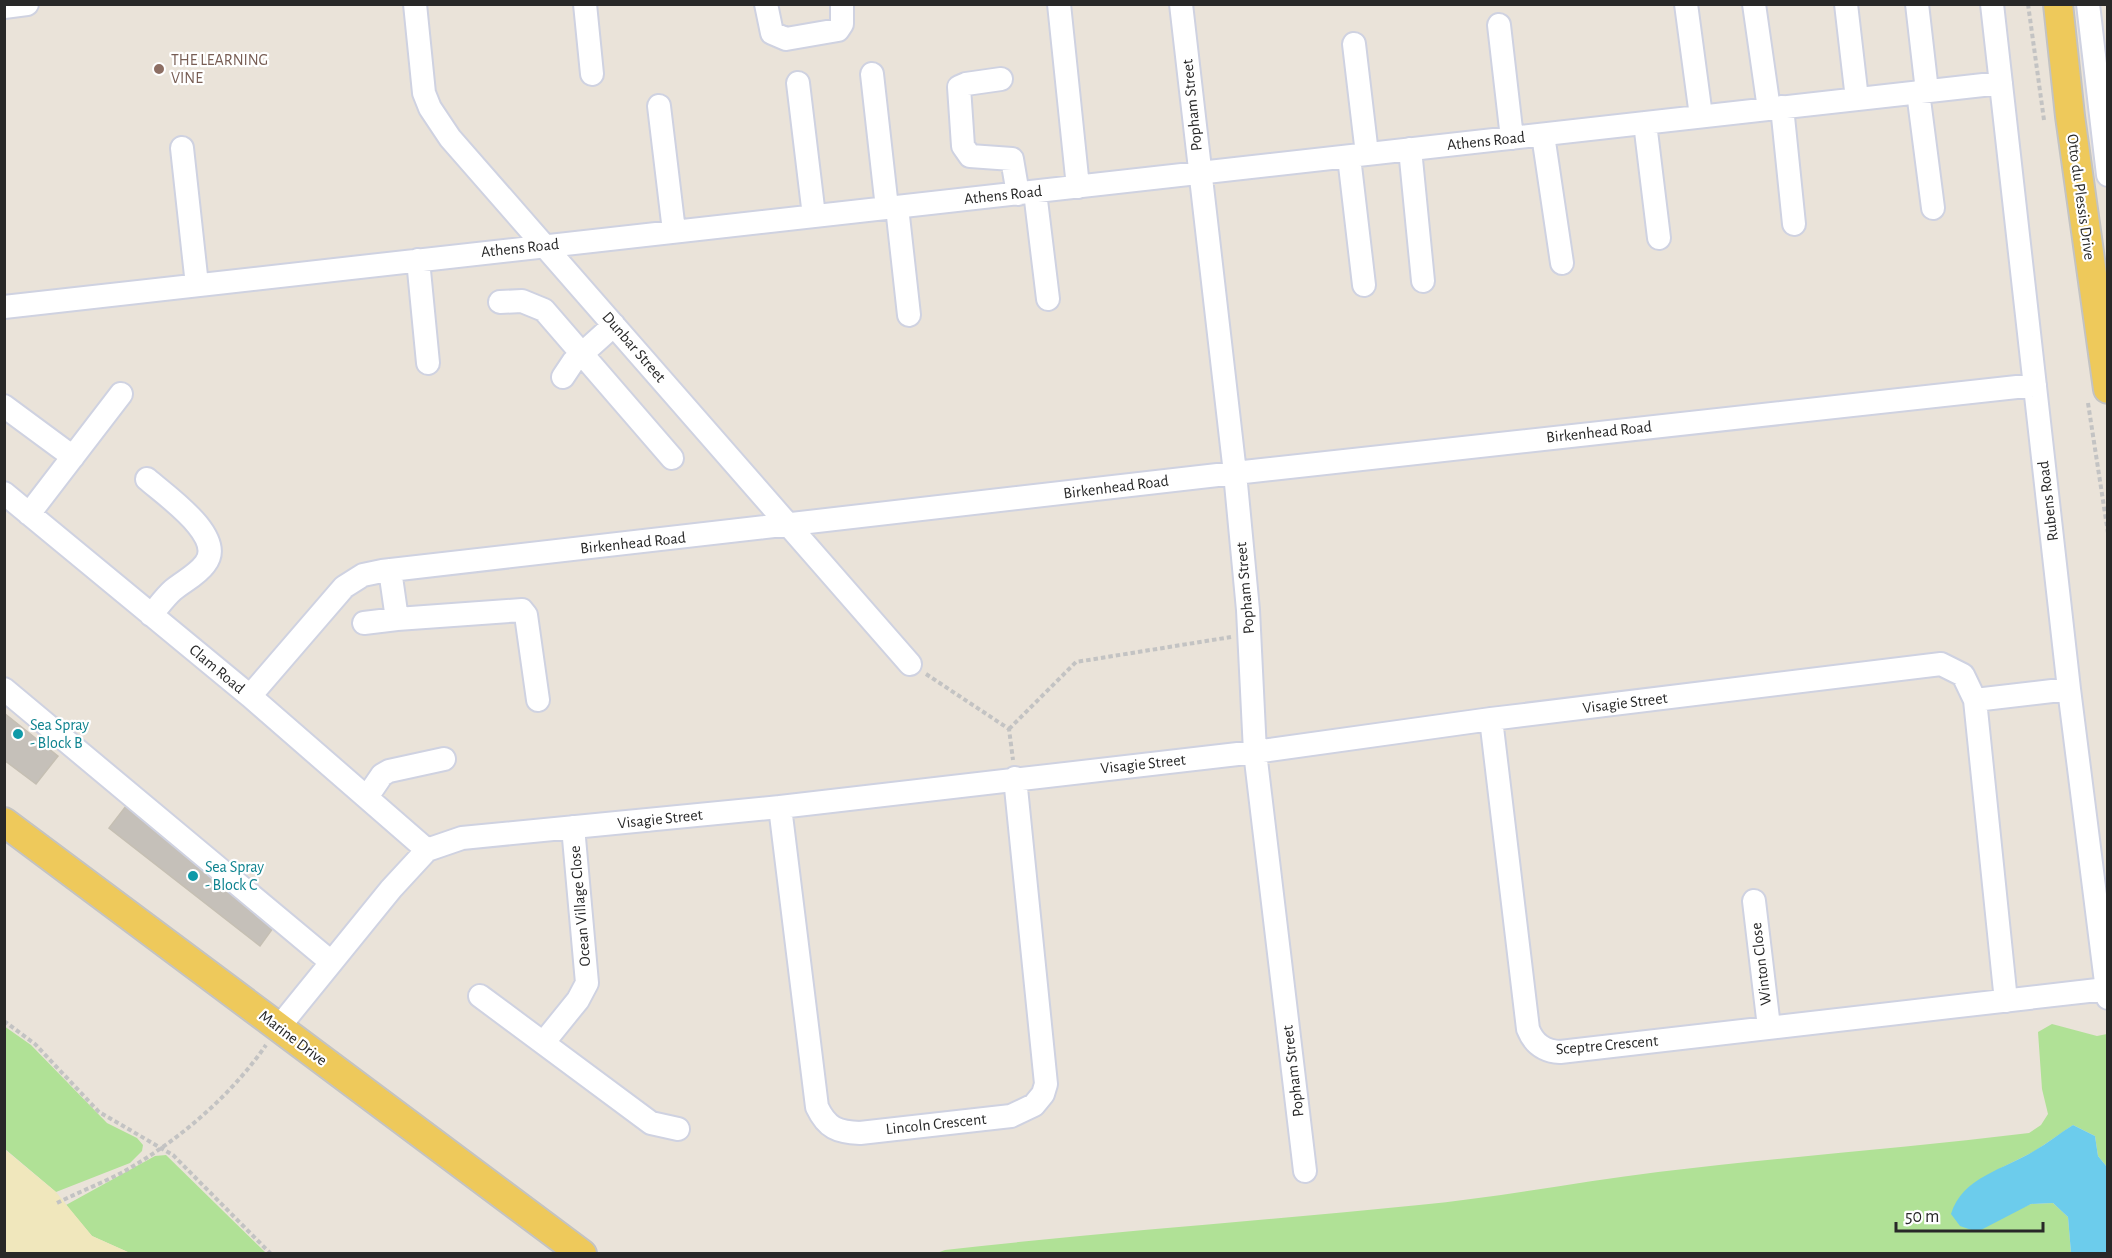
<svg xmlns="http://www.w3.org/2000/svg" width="2112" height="1258" font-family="'Alegreya Sans',sans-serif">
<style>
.green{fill:#b0e196}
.sand{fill:#f0e7bc}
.water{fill:#6cccec}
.building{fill:#c5c0b9;stroke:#c5bfb3;stroke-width:1.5}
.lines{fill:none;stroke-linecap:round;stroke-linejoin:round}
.minor-casing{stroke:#cfd2e1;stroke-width:26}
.major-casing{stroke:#c3c3c3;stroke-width:32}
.path{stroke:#c3c3c3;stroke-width:4;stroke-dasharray:4.5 3;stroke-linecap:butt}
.minor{stroke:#fff;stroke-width:22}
.major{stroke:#eec95b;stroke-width:28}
.education-dot{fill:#8d6e63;stroke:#fff;stroke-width:2}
.culture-dot{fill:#0f9aa8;stroke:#fff;stroke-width:2}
.labels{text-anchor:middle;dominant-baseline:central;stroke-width:4.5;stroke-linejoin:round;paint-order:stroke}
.education-label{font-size:16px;fill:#785e54;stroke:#fff;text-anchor:start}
.street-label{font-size:16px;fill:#282828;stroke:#fff}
.culture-label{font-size:16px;fill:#0d838f;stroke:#fff;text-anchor:start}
</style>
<rect width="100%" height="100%" fill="#eae3d9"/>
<path class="green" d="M 2052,1024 L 2097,1036 L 2107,1034 L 2107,1167 L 2098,1156 L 2095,1136 L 2073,1125 L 2035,1151 L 2001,1168 L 2004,1215 L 2031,1204 L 2053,1203 L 2068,1217 L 2071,1253 L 934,1254 L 945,1250 C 1103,1232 1261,1221 1419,1205 C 1499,1197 1578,1182 1658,1172 C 1782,1157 1905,1148 2029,1133 L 2041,1125 L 2048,1114 L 2042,1089 L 2038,1032 Z
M 4,1026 L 31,1045 L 107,1123 L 137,1138 L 143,1145 L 142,1151 L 130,1163 L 56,1192 L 5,1149 Z
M 166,1155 L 266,1253 L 130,1253 L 92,1236 L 66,1205 L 155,1156 Z"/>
<path class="sand" d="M 4,1149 L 56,1192 L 92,1236 L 130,1253 L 5,1253 Z"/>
<path class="water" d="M 2073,1125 L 2095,1136 L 2098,1156 L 2107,1167 L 2107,1253 L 2071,1253 L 2068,1217 L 2053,1203 L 2031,1204 L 1977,1232 L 1960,1226 L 1951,1214 C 1962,1177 2005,1169 2034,1151 C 2048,1143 2060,1133 2073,1125 Z"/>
<path class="building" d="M 4,713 L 58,756 L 36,784 L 4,760 Z
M 126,806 L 276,924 L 260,946 L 109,828 Z"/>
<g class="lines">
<defs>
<path id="minor" d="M 415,4 L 424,93 L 430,108 L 450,138 L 910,664
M 585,4 L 592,74
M 766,4 L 772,33 L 786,39 L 838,30 L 842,24 L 842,4
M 1059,4 L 1078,187
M 1181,4 L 1235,473 L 1248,610 L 1255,752 L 1305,1171
M 1686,4 L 1701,116
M 1754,4 L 1769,109
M 1846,4 L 1857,99
M 1917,4 L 1927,91
M 1992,4 L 2069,689 L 2108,998
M 2088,4 L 2108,175
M 4,7 L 27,4
M 1499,25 L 1512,138
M 1354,44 L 1367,154
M 872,74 L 887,208
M 1001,79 L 966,84 L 959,87 L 963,146 L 970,156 L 1012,159 L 1018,194
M 798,83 L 814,216
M 1918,92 L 1933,208
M 659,106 L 674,231
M 1782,107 L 1794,224
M 1645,123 L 1659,238
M 1543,135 L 1562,263
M 182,148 L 197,285
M 1410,149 L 1423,281
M 1349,157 L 1364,285
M 1035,192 L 1048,299
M 897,207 L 909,315
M 418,260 L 428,363
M 500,302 L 522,301 L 544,310 L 672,458
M 4,307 L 2001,83
M 563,377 L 573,362 L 614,325
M 4,406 L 73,457
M 147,479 C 165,495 227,537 205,564 C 197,575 184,581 173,590 C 165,597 158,607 151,615
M 4,493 L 250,696 L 427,850
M 29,514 L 121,394
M 397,619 L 522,610 L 526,615 L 538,700
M 364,623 L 397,619 L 390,570
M 4,689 L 331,962
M 250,696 L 344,587 L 363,575 L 382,571 L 1235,473 L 2035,385
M 1975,700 L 2069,689
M 1491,719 L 1528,1029 C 1534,1044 1544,1051 1560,1052 L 2106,989
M 367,797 L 382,775 L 389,771 L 444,759
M 780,807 L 817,1107 C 827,1128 837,1132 860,1133 L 1011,1116 L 1034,1105 L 1043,1094 L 1046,1084 L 1015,778
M 1754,901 L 1769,1027
M 480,996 L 651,1123 L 678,1129
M 279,1027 L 391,889 L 427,850 L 462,838 L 780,807 L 1255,752 L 1491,719 L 1941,664 L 1963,675 L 1975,700 L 2006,1001
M 544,1042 L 578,1000 L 587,983 L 573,827"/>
<path id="major" d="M 2058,4 L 2070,116 L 2108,389
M 4,822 L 582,1254"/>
</defs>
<use href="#minor" class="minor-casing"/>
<use href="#major" class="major-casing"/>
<path class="path" d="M 2028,4 L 2044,120
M 2088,403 L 2108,533
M 926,674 L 1009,729 L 1013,760
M 1009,729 L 1076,662 L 1231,637
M 4,1021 L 35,1044 L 99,1112 L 173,1155 L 271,1254
M 57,1203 C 79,1192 102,1183 123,1172 C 178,1141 230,1097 266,1045"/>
<use href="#minor" class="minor"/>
<use href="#major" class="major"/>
</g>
<circle class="education-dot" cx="159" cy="69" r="6"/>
<g class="culture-dot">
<circle cx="18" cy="734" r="6"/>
<circle cx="193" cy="876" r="6"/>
</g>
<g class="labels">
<g class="education-label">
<text x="171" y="60">THE LEARNING<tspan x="171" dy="18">VINE</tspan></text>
</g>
<g class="street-label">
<text transform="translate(1192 105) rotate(-96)">Popham Street</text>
<text transform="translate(1486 141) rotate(-6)">Athens Road</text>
<text transform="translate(1003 195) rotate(-6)">Athens Road</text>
<text transform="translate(2081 197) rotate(82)">Otto du Plessis Drive</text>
<text transform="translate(520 248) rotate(-6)">Athens Road</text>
<text transform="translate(634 347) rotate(49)">Dunbar Street</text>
<text transform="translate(1599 432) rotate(-6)">Birkenhead Road</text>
<text transform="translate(1116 487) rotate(-7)">Birkenhead Road</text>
<text transform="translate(2048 501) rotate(-97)">Rubens Road</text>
<text transform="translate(633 543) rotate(-6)">Birkenhead Road</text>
<text transform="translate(1245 588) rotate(-95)">Popham Street</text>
<text transform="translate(217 669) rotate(40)">Clam Road</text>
<text transform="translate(1625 703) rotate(-7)">Visagie Street</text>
<text transform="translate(1143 764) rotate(-6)">Visagie Street</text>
<text transform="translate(660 819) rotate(-6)">Visagie Street</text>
<text transform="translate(580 906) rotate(-95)">Ocean Village Close</text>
<text transform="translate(1761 964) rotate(-97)">Winton Close</text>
<text transform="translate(293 1038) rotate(37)">Marine Drive</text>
<text transform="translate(1607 1045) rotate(-5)">Sceptre Crescent</text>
<text transform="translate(1293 1071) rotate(-97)">Popham Street</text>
<text transform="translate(936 1124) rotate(-6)">Lincoln Crescent</text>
</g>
<g class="culture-label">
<text x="30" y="725">Sea Spray<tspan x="30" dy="18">- Block B</tspan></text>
<text x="205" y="867">Sea Spray<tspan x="205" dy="18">- Block C</tspan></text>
</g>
</g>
<rect width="2112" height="1258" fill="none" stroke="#282828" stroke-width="12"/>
<path d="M1896 1222v9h147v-9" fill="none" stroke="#282828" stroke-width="3"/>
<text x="1905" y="1222" font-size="18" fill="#282828" stroke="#ffffff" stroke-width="4.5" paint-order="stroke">50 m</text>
</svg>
